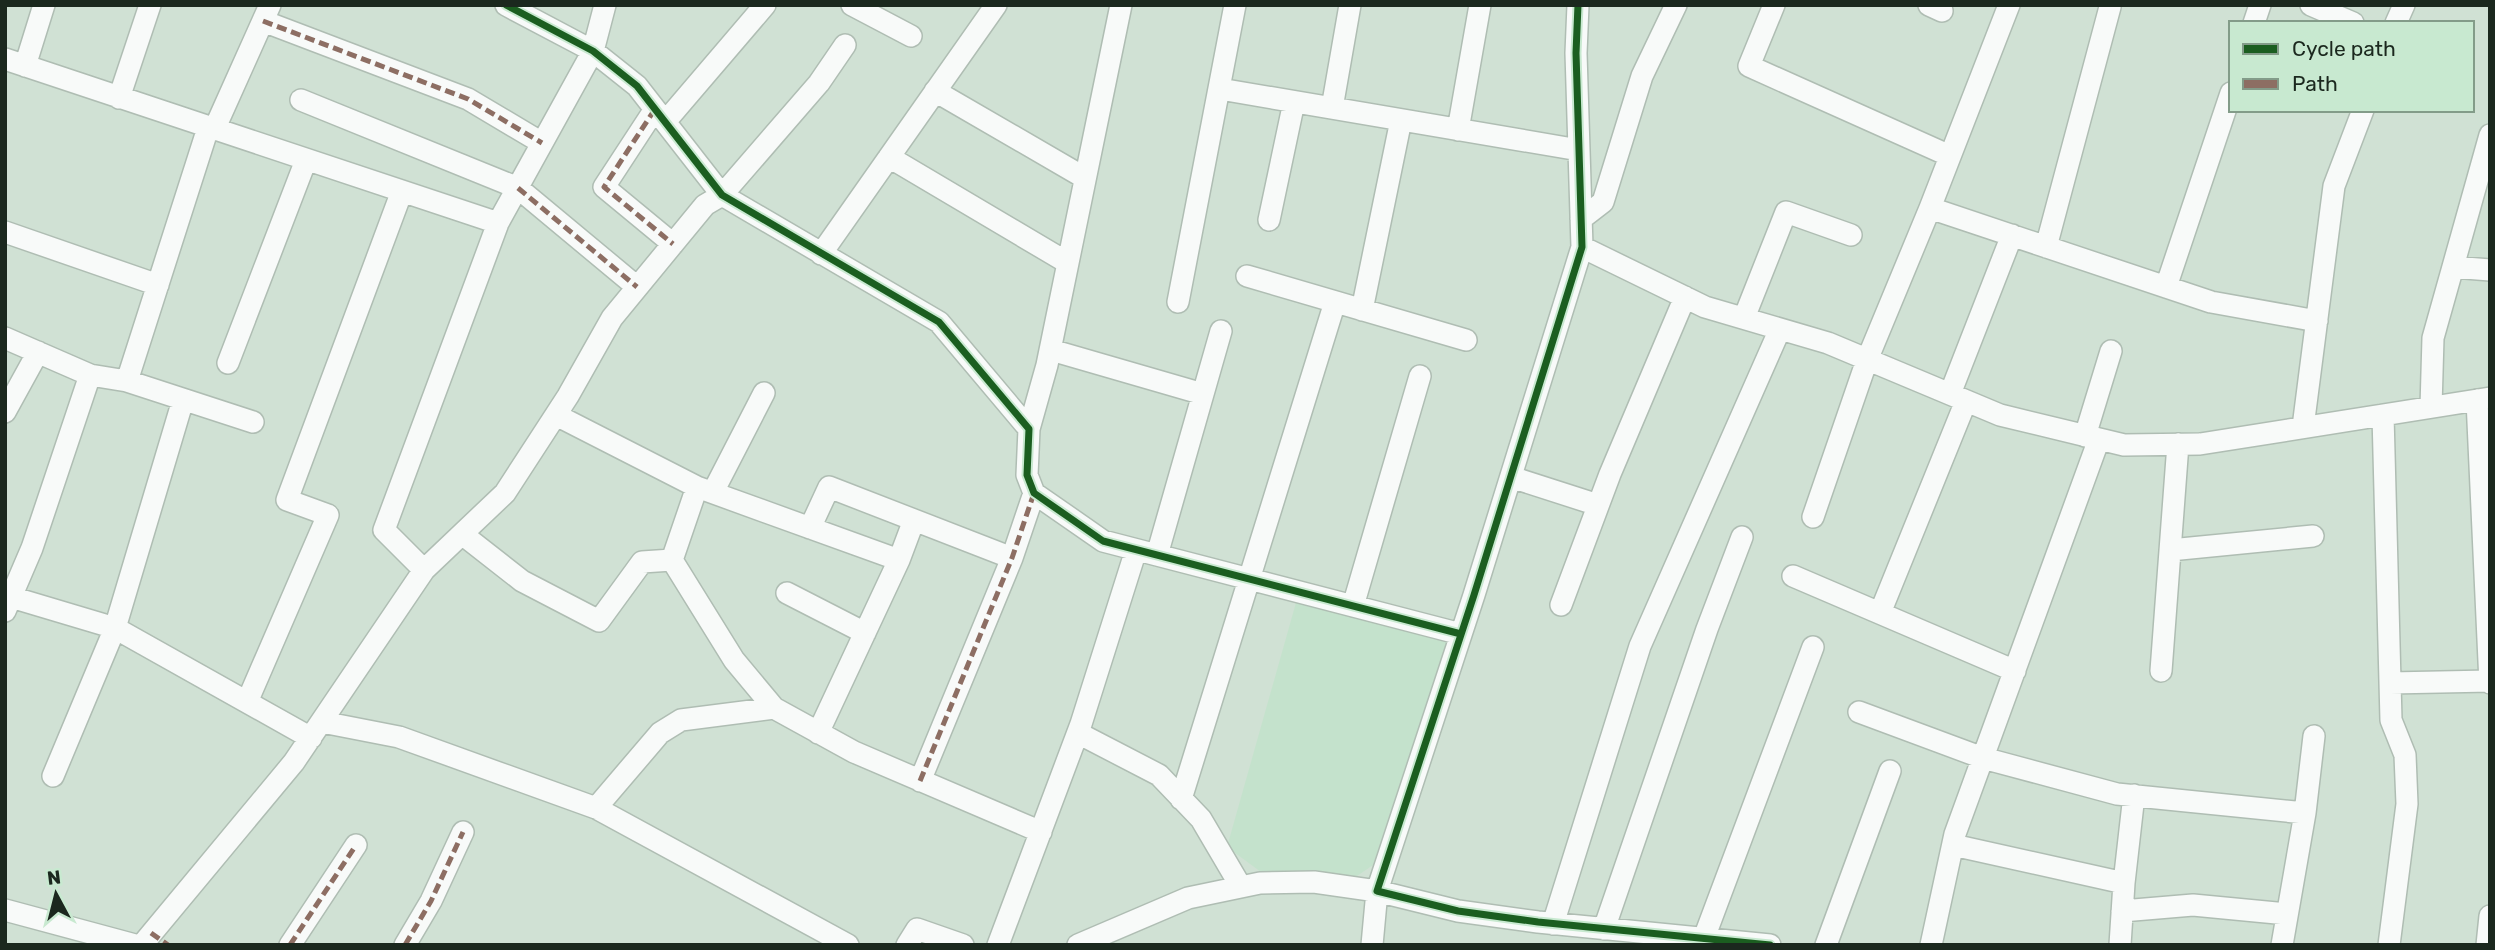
<svg xmlns="http://www.w3.org/2000/svg" width="2495" height="950" font-family="Rubik,sans-serif">
<style>
.built{fill:#c4e2cc}
.lines{fill:none;stroke-linecap:round;stroke-linejoin:round}
.minor-casing{stroke:#afbdb3;stroke-width:24}
.minor{stroke:#f8faf9;stroke-width:21}
.quiet{stroke:#8d6e63;stroke-width:5;stroke-dasharray:10 5;stroke-linecap:butt}
.cycleway-casing{stroke:#c8e9d0;stroke-width:11}
.cycleway{stroke:#1b5e20;stroke-width:7}
</style>
<rect width="100%" height="100%" fill="#d0e1d4"/>
<path class="built" d="M 1297,599 L 1447,640 L 1373,865 L 1357,876 L 1261,872 L 1227,847 Z"/>
<g class="lines">
<defs>
<path id="minor" d="M 506,5 L 593,51 L 637,86 L 722,195 L 939,322 L 1029,429 L 1027,475 L 1034,493 L 1103,541 L 1461,634
M 852,5 L 911,36
M 1578,5 L 1576,53 L 1582,247 L 1474,595 L 1377,891 L 1458,911 L 1538,922 L 1770,945
M 1774,5 L 1749,66 L 1950,156
M 1929,5 L 1942,11
M 2311,5 L 2353,23
M 263,21 L 468,99 L 542,143
M 2254,23 L 2260,5
M 2396,23 L 2404,5
M 5,59 L 498,223
M 25,66 L 44,5
M 1220,89 L 1579,150
M 935,91 L 1085,178
M 119,98 L 150,5
M 301,100 L 518,188 L 637,287
M 1332,108 L 1350,5
M 655,109 L 604,187 L 673,244
M 665,122 L 765,5
M 214,130 L 270,5
M 1458,130 L 1480,5
M 889,157 L 1068,263
M 1930,208 L 2211,302 L 2317,321
M 1581,219 L 1603,202 L 1642,76 L 1676,5
M 1269,220 L 1294,102
M 5,232 L 158,285
M 1582,247 L 1705,307 L 1828,343 L 2000,415 L 2124,445 L 2200,444 L 2490,398
M 2046,247 L 2110,7
M 821,254 L 996,5
M 2453,267 L 2490,270
M 1247,276 L 1466,340
M 2166,287 L 2231,93
M 1178,302 L 1235,5
M 1362,310 L 1401,120
M 1744,318 L 1786,212 L 1851,235
M 5,338 L 90,375 L 127,381 L 253,422
M 1051,350 L 1203,394
M 228,363 L 306,160
M 127,381 L 208,128
M 1950,394 L 2012,235
M 2477,400 L 2490,683
M 2431,407 L 2433,338 L 2490,135
M 5,412 L 38,352
M 556,415 L 697,487 L 672,560 L 734,660 L 774,708 L 854,752 L 1041,832
M 2383,415 L 2391,720 L 2405,755 L 2407,804 L 2389,945
M 2303,427 L 2334,186 L 2363,110
M 1029,429 L 1047,365 L 1121,5
M 2085,436 L 2111,351
M 1511,477 L 1598,505
M 697,487 L 899,560
M 713,492 L 764,393
M 1813,517 L 1867,360 L 1930,208 L 2009,5
M 810,528 L 829,487 L 1012,558
M 462,534 L 522,581 L 599,621 L 642,562 L 672,560
M 2170,550 L 2313,536
M 1157,555 L 1221,331
M 424,570 L 384,530 L 498,223 L 593,51 L 605,5
M 1793,576 L 2015,671
M 5,591 L 11,597 L 115,628 L 311,738
M 787,593 L 865,633
M 1561,605 L 1610,474 L 1685,297
M 1353,606 L 1420,376
M 5,611 L 32,548 L 90,375
M 1880,613 L 1966,401
M 2161,671 L 2178,444
M 2390,683 L 2490,681
M 247,702 L 328,515 L 287,500 L 402,191
M 1859,712 L 1983,758 L 2117,794 L 2305,813
M 322,722 L 399,737 L 596,808 L 848,945
M 818,733 L 899,560 L 914,520
M 1078,733 L 1159,775 L 1201,819 L 1241,887
M 53,776 L 115,628 L 183,400
M 920,781 L 1012,558 L 1034,493
M 1181,799 L 1335,302
M 596,808 L 660,733 L 681,720 L 774,708
M 1953,845 L 2124,883
M 5,910 L 135,945
M 2122,911 L 2193,905 L 2287,914
M 1553,924 L 1640,646 L 1780,329
M 1604,929 L 1707,629 L 1742,537
M 1704,938 L 1813,647
M 142,945 L 294,762 L 424,570 L 505,493 L 568,396 L 612,318 L 705,205 L 722,195 L 819,83 L 845,45
M 290,945 L 356,845
M 405,945 L 431,901 L 463,832
M 907,945 L 917,929 L 963,945
M 998,945 L 1081,724 L 1136,550
M 1078,945 L 1188,898 L 1260,883 L 1314,882 L 1377,891 L 1372,945
M 1826,945 L 1890,771
M 1931,945 L 1955,834 L 2099,439
M 2120,945 L 2124,883 L 2134,795
M 2282,945 L 2305,813 L 2314,736
M 2487,945 L 2490,916"/>
</defs>
<use href="#minor" class="minor-casing"/>
<use href="#minor" class="minor"/>
<path class="quiet" d="M 263,21 L 468,99 L 542,143
M 655,109 L 604,187 L 673,244
M 518,188 L 637,287
M 920,781 L 1012,558 L 1034,493
M 151,933 L 168,945
M 290,945 L 356,845
M 405,945 L 431,901 L 463,832"/>
<defs>
<path id="cycleway" d="M 506,5 L 593,51 L 637,86 L 722,195 L 939,322 L 1029,429 L 1027,475 L 1034,493 L 1103,541 L 1461,634
M 1578,5 L 1576,53 L 1582,247 L 1474,595 L 1377,891 L 1458,911 L 1538,922 L 1770,945"/>
</defs>
<use href="#cycleway" class="cycleway-casing"/>
<use href="#cycleway" class="cycleway"/>
</g>
<rect width="2495" height="950" fill="none" stroke="#1b281e" stroke-width="14"/>
<rect x="2229" y="21" width="245" height="91" fill="#c8e9d0" stroke="#839c89" stroke-width="2"/>
<rect x="2243" y="44" width="35" height="10" fill="#1b5e20" stroke="#839c89" stroke-width="2"/>
<text x="2292" y="56" font-size="21" fill="#1b281e">Cycle path</text>
<rect x="2243" y="79" width="35" height="10" fill="#8d6e63" stroke="#839c89" stroke-width="2"/>
<text x="2292" y="91" font-size="21" fill="#1b281e">Path</text>
<g transform="translate(56 894) rotate(353)" stroke="#c8e9d0" stroke-width="5" paint-order="stroke">
<path d="M0-5L12 26L0 18L-12 26Z" fill="#1b281e"/>
<text y="-10" font-size="19" font-weight="bold" text-anchor="middle" fill="#1b281e">N</text>
</g>
</svg>
